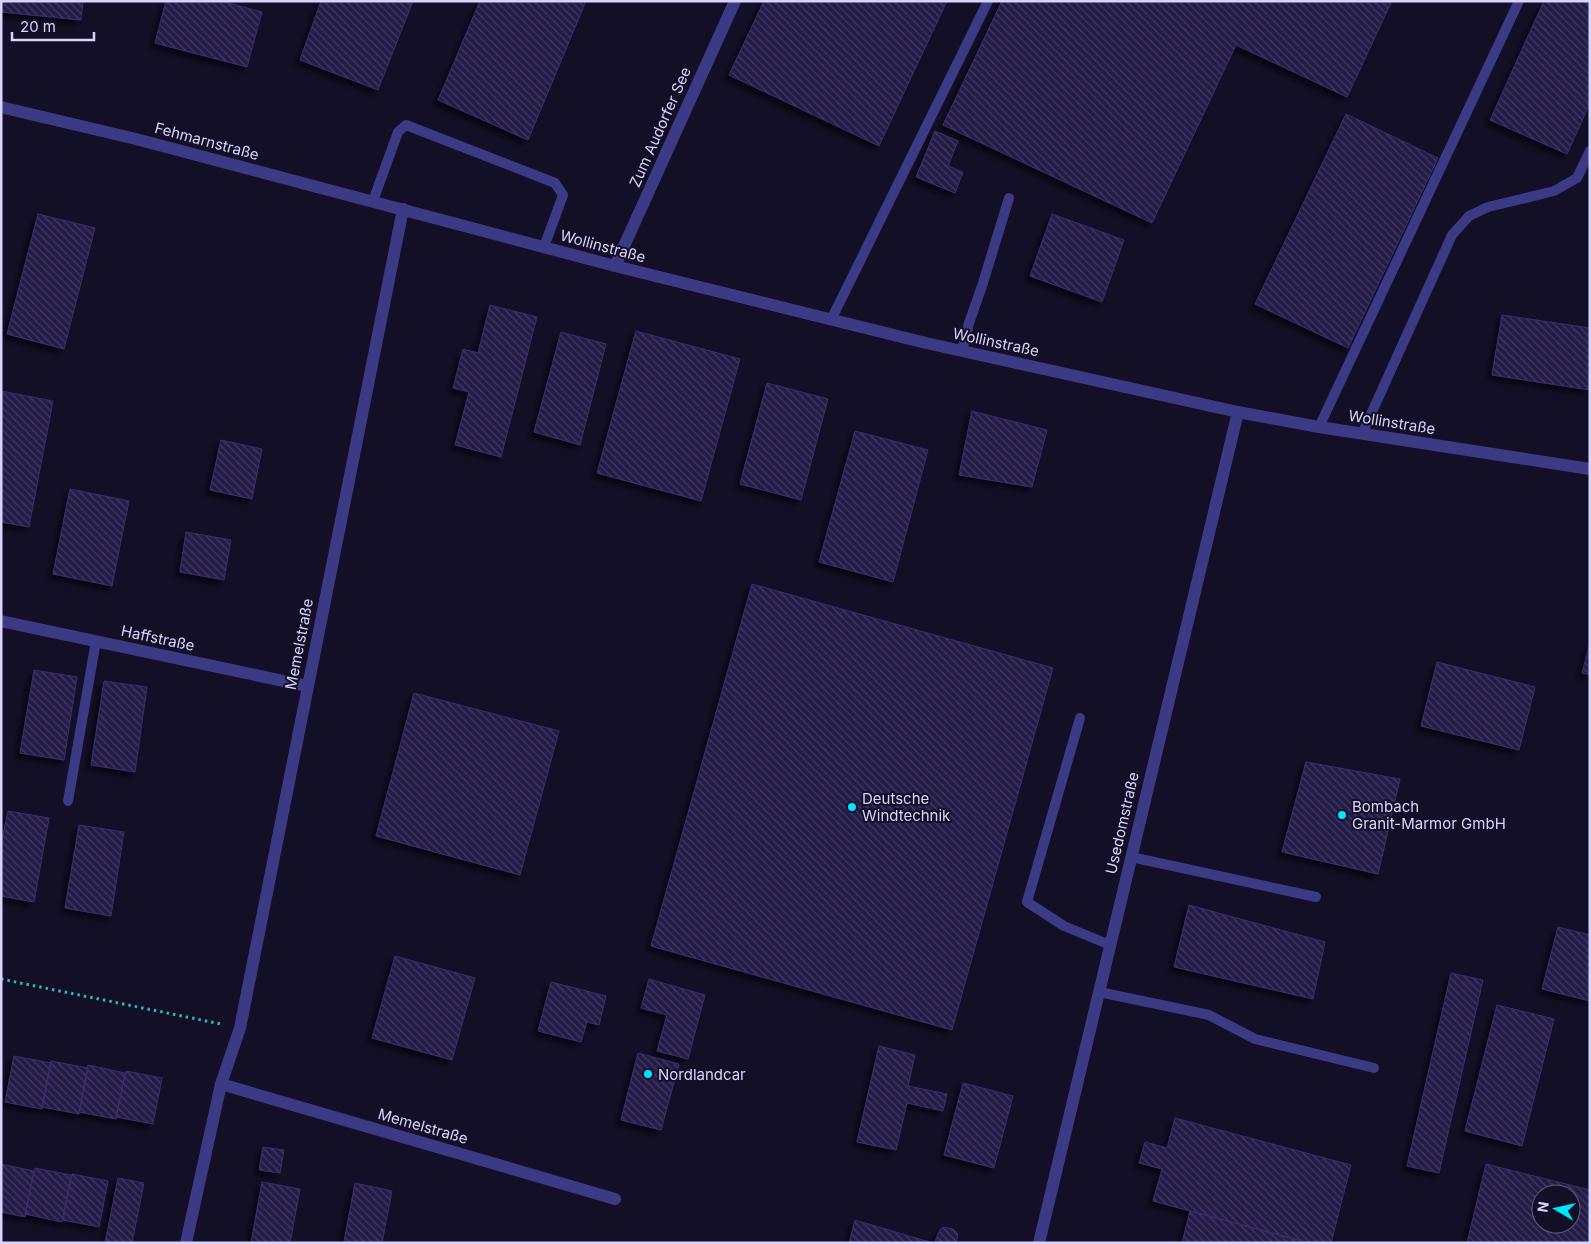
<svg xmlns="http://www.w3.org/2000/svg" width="1591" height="1244" font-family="Inter,sans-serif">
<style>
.building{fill:url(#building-back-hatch);stroke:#3b2d73;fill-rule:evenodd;filter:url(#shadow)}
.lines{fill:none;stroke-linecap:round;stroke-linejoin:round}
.path{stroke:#2fb8b0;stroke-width:3;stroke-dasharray:2.5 4;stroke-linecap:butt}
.service{stroke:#3d3a85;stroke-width:10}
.minor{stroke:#3d3a85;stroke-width:12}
.tertiary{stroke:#3d3a85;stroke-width:12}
.poi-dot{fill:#00e5ff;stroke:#130f26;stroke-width:2}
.labels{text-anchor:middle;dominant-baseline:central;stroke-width:4;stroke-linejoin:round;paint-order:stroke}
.street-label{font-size:15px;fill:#d9d4ff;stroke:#130f26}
.poi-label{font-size:15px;fill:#d9d4ff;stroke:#130f26;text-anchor:start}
</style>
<defs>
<pattern id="building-back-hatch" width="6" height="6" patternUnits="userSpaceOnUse" patternTransform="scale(1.25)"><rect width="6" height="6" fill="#241b47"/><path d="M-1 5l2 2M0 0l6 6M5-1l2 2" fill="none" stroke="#433b63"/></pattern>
<filter id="shadow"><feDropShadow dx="-4.5" dy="4.5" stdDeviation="2.5" flood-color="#0009"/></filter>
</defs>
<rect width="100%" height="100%" fill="#130f26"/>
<path class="building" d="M 1,1 L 83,1 L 81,20 L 1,12 Z
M 166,1 L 221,1 L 262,12 L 247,67 L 155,43 Z
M 321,1 L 413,1 L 378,90 L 300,60 Z
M 480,1 L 586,1 L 528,140 L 438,100 Z
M 764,1 L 947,1 L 879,146 L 729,75 Z
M 1002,1 L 1392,1 L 1347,97 L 1236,45 L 1152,223 L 943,125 Z
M 1544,1 L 1590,1 L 1590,103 L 1567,154 L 1490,120 Z
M 1346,114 L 1438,158 L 1348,348 L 1255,304 Z
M 935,131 L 958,141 L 948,166 L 963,172 L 955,193 L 916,177 Z
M 38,214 L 95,228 L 64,349 L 7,334 Z
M 1052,214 L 1124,240 L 1102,302 L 1030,276 Z
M 490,305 L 537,317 L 501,457 L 455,445 L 469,392 L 453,388 L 463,349 L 478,353 Z
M 1502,315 L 1590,328 L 1590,390 L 1492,375 Z
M 636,331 L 740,359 L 701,501 L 597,473 Z
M 561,332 L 606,344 L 580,445 L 534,432 Z
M 767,383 L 828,399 L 801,500 L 740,484 Z
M 1,391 L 53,401 L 29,527 L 1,522 Z
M 972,411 L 1047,430 L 1032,487 L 959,475 Z
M 855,431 L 928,450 L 893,582 L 819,562 Z
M 221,440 L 262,449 L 252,499 L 210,490 Z
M 70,489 L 129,501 L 112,586 L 53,574 Z
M 186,532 L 231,540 L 224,580 L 180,572 Z
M 752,584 L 1053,668 L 952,1030 L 651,946 Z
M 1590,643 L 1590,675 L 1582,673 Z
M 1437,662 L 1535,687 L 1519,750 L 1421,726 Z
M 34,670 L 77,677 L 64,760 L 20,753 Z
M 104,681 L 147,687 L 135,772 L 91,765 Z
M 414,693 L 559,731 L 520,875 L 376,836 Z
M 1306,762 L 1400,779 L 1378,874 L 1282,852 Z
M 8,811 L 49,818 L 34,902 L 1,896 L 1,845 Z
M 79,825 L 124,832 L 111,916 L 65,908 Z
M 1189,905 L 1325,942 L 1313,999 L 1174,967 Z
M 1558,927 L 1590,935 L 1590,1001 L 1542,989 Z
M 395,956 L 475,978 L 452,1060 L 372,1038 Z
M 1451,973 L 1483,980 L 1439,1173 L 1407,1166 Z
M 649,979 L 705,995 L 688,1059 L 657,1051 L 667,1015 L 641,1008 Z
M 551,982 L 606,996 L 599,1025 L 587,1022 L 581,1042 L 538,1031 Z
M 1497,1005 L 1554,1019 L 1522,1146 L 1465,1131 Z
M 879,1046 L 915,1055 L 908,1086 L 947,1094 L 943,1111 L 907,1103 L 896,1150 L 857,1142 Z
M 638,1053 L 679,1064 L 661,1130 L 621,1120 Z
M 14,1056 L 51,1063 L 42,1109 L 5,1102 Z
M 51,1061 L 88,1068 L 79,1114 L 42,1107 Z
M 88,1065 L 125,1073 L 116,1119 L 79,1112 Z
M 126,1071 L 162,1078 L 153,1124 L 116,1117 Z
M 963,1083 L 1013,1096 L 994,1168 L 944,1155 Z
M 1175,1118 L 1351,1165 L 1331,1243 L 1309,1243 L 1153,1201 L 1162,1169 L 1139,1163 L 1145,1142 L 1167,1148 Z
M 263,1147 L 284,1150 L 280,1173 L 259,1170 Z
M 1,1164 L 34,1171 L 25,1217 L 1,1212 Z
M 1486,1164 L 1590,1190 L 1590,1243 L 1467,1243 ZM 1541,1194 L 1571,1194 L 1571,1224 L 1541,1224 Z
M 35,1168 L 71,1175 L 62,1222 L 25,1214 Z
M 72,1174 L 108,1181 L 99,1227 L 63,1220 Z
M 118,1178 L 144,1183 L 132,1243 L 105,1243 Z
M 262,1182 L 300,1189 L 290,1243 L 251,1243 Z
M 355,1183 L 392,1191 L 382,1243 L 344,1242 Z
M 1190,1211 L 1309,1243 L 1182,1243 Z
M 855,1220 L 933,1243 L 849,1243 Z
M 943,1227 L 953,1229 L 958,1234 L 956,1243 L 935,1243 L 938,1233 Z"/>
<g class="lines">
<path class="path" d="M 1,979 L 221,1024"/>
<path class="service" d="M 373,201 L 398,132 L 406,125 L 555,183 L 563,195 L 544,247
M 831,320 L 988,1
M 962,351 L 969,323 L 982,286 L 1009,198
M 1319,427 L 1519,1
M 1362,434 L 1452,235 L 1469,216 L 1488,207 L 1554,191 L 1577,178 L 1590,151
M 1080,718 L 1027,902 L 1064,926 L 1110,945
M 68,801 L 96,641
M 1131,857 L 1316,897
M 1099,992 L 1209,1015 L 1255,1039 L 1374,1068"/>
<path class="minor" d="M 615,266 L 735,1
M 1,621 L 307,686
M 221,1084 L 615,1199
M 186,1243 L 221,1084 L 240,1028 L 403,209
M 1039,1243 L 1238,412"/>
<path class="tertiary" d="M 1,107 L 136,139 L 615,266 L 926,343 L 1238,412 L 1319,427 L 1590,469"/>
</g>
<g class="poi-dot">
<circle cx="852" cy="807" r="5"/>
<circle cx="1342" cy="815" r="5"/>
<circle cx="648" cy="1074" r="5"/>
</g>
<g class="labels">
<g class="street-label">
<text transform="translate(660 127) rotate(-66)">Zum Audorfer See</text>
<text transform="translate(207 141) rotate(15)">Fehmarnstraße</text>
<text transform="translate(603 246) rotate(15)">Wollinstraße</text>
<text transform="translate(996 342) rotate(12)">Wollinstraße</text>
<text transform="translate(1392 422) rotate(9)">Wollinstraße</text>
<text transform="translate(158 638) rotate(12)">Haffstraße</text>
<text transform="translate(299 644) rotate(-79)">Memelstraße</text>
<text transform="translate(1122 823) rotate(-77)">Usedomstraße</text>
<text transform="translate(423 1126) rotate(16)">Memelstraße</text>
</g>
<g class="poi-label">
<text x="862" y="798">Deutsche<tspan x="862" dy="17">Windtechnik</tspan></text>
<text x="1352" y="806">Bombach<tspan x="1352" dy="17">Granit-Marmor GmbH</tspan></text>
<text x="658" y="1074">Nordlandcar</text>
</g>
</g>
<rect width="1591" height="1244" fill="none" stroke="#d9d4ff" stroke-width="5"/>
<g transform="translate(1556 1209) rotate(279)"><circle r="24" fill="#130f26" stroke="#625e7d"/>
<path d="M0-4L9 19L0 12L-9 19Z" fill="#00e5ff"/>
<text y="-8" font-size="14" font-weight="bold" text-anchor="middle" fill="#d9d4ff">N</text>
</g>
<path d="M12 32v8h82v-8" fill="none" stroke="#d9d4ff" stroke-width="2.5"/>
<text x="20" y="32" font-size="15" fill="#d9d4ff" stroke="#130f26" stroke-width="4" paint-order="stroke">20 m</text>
</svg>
